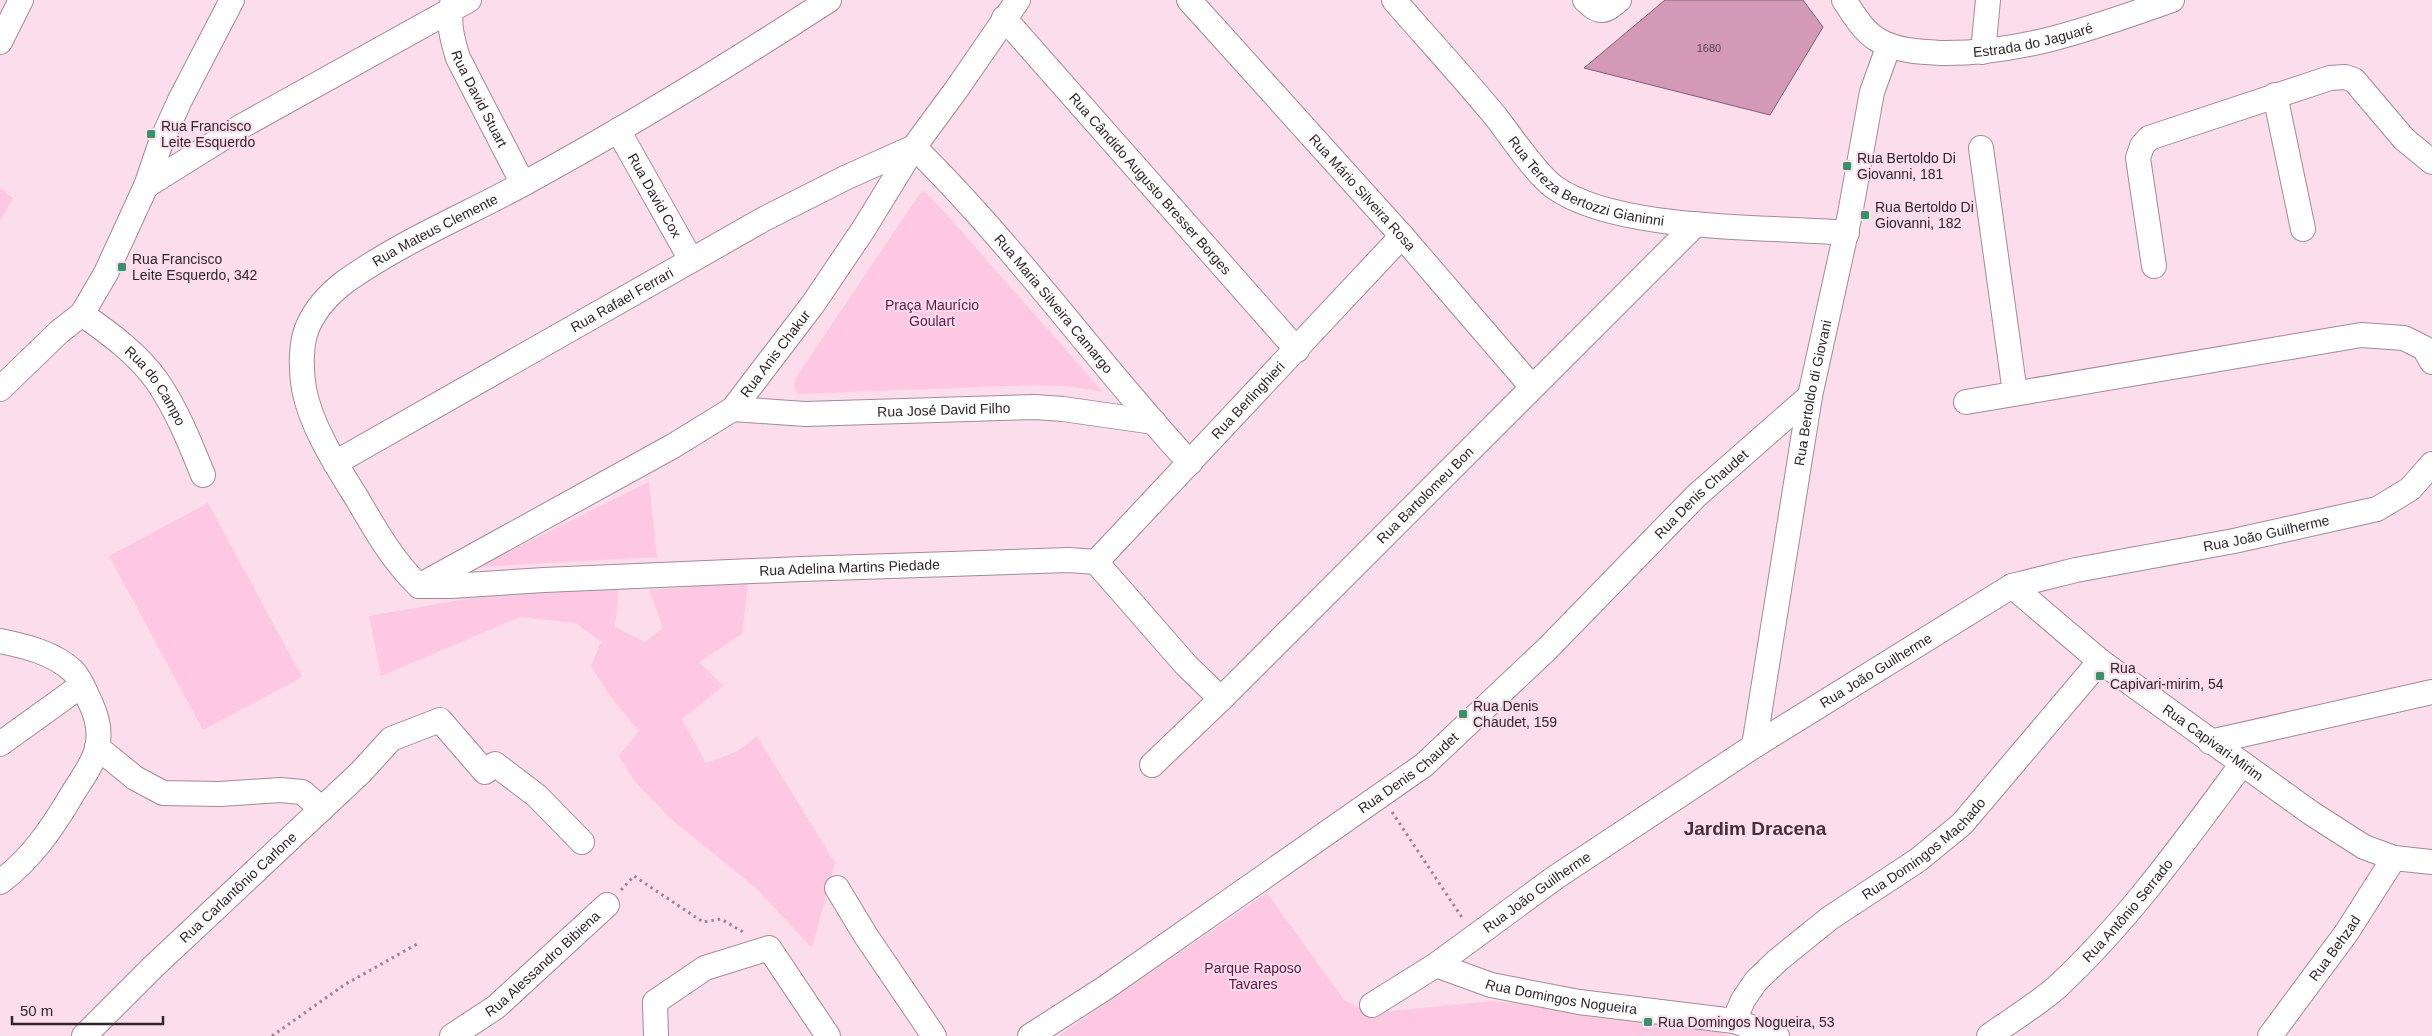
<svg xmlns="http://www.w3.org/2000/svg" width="2432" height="1036" font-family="Helvetica,sans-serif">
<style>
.green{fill:#fec8e3}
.building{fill:#d399b7;stroke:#7c626f}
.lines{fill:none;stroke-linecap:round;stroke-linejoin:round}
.minor-casing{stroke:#a48997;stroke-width:26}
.path{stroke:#9c8791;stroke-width:3;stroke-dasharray:2.5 4;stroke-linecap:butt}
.minor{stroke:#fff;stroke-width:24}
.poi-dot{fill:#35936b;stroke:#fbddec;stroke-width:2}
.labels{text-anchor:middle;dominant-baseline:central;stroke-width:4;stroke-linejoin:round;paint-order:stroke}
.number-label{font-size:11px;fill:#5a434e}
.street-label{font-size:14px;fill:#31262b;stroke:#fbddec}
.poi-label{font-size:14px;fill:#31262b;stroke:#fbddec;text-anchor:start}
.park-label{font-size:14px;fill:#5d1943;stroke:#fbddec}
.district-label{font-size:19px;font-weight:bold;fill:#462f3b;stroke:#fbddec}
</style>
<rect width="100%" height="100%" fill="#fbddec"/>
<path class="green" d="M 0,188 L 13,198 L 0,221 Z
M 924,191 L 947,215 L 1103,392 L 1067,386 L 1031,385 L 798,394 L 794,387 L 795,379 L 919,195 Z
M 649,482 L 657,557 L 477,567 Z
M 208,503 L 302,677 L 203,730 L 109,556 Z
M 748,582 L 742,634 L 699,662 L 723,686 L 682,719 L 706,763 L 738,751 L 757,736 L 835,863 L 812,948 L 756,888 L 671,819 L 635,782 L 619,756 L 639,731 L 610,696 L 591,666 L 601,642 L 576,623 L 520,617 L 381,676 L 369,616 L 477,597 L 619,586 L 615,627 L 645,642 L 663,628 L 649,590 Z
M 1267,893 L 1344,1000 L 1370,1013 L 1493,1001 L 1688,1022 L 1730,1036 L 1058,1036 Z"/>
<path class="building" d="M 1665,0 L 1803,0 L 1823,27 L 1770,115 L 1584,68 Z"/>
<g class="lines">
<defs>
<g id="minor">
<path id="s1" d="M 453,0 C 447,20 452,39 458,58 L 523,184"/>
<path id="s2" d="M 1189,0 L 1402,236 L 1532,387"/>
<path id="s3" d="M 1394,0 C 1428,39 1463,77 1496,117 C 1510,135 1536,174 1554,187 C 1617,232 1768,226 1847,233"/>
<path d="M 1585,0 C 1599,15 1605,12 1619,0"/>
<path id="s4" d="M 1844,0 C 1854,15 1863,31 1878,40 C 1897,51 1920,52 1941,53 C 2024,54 2095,27 2172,0"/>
<path id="s5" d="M 1004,18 L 1297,350"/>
<path d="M 0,42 L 21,0"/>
<path d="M 1983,52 L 1988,0"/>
<path d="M 2275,95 L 2303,229"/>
<path id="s6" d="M 618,130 L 691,260"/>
<path d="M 1981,148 L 2015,393"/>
<path d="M 146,186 L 242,126 L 469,0"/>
<path d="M 2154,266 L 2138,158 L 2142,146 L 2149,138 L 2330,78 L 2345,77 L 2354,80 L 2404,139 L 2432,162"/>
<path id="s7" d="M 82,314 C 109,333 138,354 157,381 C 177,410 190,443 203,475"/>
<path d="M 0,389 L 59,332 L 82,314 L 106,273 L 146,186 L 161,142 L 180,100 L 232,0"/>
<path d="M 1966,402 L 2361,335 L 2404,338 L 2424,348 L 2432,362"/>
<path id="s8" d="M 733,409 L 805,414 L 1035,407 L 1063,409 L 1154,422"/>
<path id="s9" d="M 335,463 L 764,219 L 845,178 L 914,147 C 1014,245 1095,360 1190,463"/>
<path id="s10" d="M 1096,562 L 1402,236"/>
<path id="s11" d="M 421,585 L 673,446 L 733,409 L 813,304 L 863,230 L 914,147 L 956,90 L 1018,0"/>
<path id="s12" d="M 419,586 C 393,561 376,531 358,500 C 338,468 311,427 304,389 C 301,371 300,343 308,326 C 316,308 330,293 346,281 C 401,242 464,216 523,184 C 628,127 729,65 829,0"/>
<path id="s13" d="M 419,586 L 451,586 L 544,580 L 801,569 L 1069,560 L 1096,562 L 1186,665 L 1221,699"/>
<path id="s14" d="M 2012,586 L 2100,661 L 2311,813 L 2364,847 L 2394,858 L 2432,862"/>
<path d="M 0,641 C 25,646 54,653 73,671 C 81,679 86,694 91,704 C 98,719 101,736 96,752 C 91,768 78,784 70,798 C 51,830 30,860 0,882"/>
<path d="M 2210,742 L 2432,692"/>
<path d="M 0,744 L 82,685"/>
<path id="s15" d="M 1754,746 L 1810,396 L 1850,214 L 1872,92 L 1889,45"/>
<path d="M 97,747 L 135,778 L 163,793 L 220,794 L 280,790 L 302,792 L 322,809"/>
<path id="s16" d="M 1152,765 L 1221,699 L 1696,224"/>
<path d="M 837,888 L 866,936 L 934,1036"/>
<path id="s17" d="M 1436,965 L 1491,985 L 1579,1002 L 1734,1021 L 1777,1036"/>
<path id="s18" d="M 1372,1005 L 1436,965 L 1556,877 L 1754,746 L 2012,586 L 2076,570 L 2234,541 L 2377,509 L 2410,489 L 2432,464"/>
<path id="s19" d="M 1734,1021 L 1743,1000 L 1756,981 L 1778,960 L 1830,918 L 1918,860 L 1962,824 L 2100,661"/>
<path id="s20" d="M 84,1036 L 153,967 L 361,772 L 391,739 L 440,720 L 485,772 L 495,764 L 537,796 L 582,842"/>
<path id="s21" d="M 452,1036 L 496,1007 L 607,905"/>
<path d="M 656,1036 L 655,1002 L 705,968 L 769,948 L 828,1036"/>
<path id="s22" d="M 1030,1036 L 1105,988 L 1424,765 L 1548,648 L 1696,496 L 1810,396"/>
<path id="s23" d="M 1989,1036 C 2011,1020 2037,1005 2057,987 C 2128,921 2185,841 2242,764"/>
<path id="s24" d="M 2270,1036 L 2347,932 L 2394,858"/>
</g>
</defs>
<use href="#minor" class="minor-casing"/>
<path class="path" d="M 1392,812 L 1463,919
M 621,890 L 634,876 L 703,922 L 721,919 L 745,933
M 272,1036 L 344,985 L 417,944"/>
<use href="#minor" class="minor"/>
</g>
<g class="poi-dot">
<rect x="146" y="129" width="10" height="10" rx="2.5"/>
<rect x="1842" y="161" width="10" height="10" rx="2.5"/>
<rect x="1860" y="210" width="10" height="10" rx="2.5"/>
<rect x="117" y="262" width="10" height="10" rx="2.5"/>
<rect x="2095" y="671" width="10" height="10" rx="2.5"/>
<rect x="1458" y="709" width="10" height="10" rx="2.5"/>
<rect x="1643" y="1017" width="10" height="10" rx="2.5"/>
</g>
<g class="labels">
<g class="number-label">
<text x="1709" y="48">1680</text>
</g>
<g class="street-label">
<text stroke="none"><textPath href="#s4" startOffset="211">Estrada do Jaguaré</textPath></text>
<text stroke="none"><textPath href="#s1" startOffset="105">Rua David Stuart</textPath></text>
<text stroke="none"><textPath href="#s3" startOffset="272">Rua Tereza Bertozzi Gianinni</textPath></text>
<text stroke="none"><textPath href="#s5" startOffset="221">Rua Cândido Augusto Bresser Borges</textPath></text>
<text stroke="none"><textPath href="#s2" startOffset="259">Rua Mário Silveira Rosa</textPath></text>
<text stroke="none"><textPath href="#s6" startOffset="75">Rua David Cox</textPath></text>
<text stroke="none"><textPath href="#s12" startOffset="456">Rua Mateus Clemente</textPath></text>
<text stroke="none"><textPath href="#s9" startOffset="330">Rua Rafael Ferrari</textPath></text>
<text stroke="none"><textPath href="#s9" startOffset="870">Rua Maria Silveira Camargo</textPath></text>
<text stroke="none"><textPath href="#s11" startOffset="428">Rua Anis Chakur</textPath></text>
<text stroke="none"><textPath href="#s7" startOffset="104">Rua do Campo</textPath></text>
<text stroke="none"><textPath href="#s15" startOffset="358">Rua Bertoldo di Giovani</textPath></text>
<text stroke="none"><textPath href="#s10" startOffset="222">Rua Berlinghieri</textPath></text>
<text stroke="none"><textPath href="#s8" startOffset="211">Rua José David Filho</textPath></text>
<text stroke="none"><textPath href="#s16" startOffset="384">Rua Bartolomeu Bon</textPath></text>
<text stroke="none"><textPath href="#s22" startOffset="866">Rua Denis Chaudet</textPath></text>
<text stroke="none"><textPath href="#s18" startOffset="1025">Rua João Guilherme</textPath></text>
<text stroke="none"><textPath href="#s13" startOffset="431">Rua Adelina Martins Piedade</textPath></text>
<text stroke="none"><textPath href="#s18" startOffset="605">Rua João Guilherme</textPath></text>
<text stroke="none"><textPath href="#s14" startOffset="255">Rua Capivari-Mirim</textPath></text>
<text stroke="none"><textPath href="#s22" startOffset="461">Rua Denis Chaudet</textPath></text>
<text stroke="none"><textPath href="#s19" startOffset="260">Rua Domingos Machado</textPath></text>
<text stroke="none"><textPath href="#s20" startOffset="214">Rua Carlantônio Carlone</textPath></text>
<text stroke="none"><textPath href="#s18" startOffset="200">Rua João Guilherme</textPath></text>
<text stroke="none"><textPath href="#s23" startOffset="188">Rua Antônio Serrado</textPath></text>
<text stroke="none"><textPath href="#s24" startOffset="109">Rua Behzad</textPath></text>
<text stroke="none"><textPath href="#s21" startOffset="116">Rua Alessandro Bibiena</textPath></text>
<text stroke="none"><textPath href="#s17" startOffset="130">Rua Domingos Nogueira</textPath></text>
</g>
<g class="poi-label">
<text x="161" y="126">Rua Francisco<tspan x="161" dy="16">Leite Esquerdo</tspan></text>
<text x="1857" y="158">Rua Bertoldo Di<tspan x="1857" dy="16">Giovanni, 181</tspan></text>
<text x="1875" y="207">Rua Bertoldo Di<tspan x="1875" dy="16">Giovanni, 182</tspan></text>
<text x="132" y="259">Rua Francisco<tspan x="132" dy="16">Leite Esquerdo, 342</tspan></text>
<text x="2110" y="668">Rua<tspan x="2110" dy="16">Capivari-mirim, 54</tspan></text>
<text x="1473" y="706">Rua Denis<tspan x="1473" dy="16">Chaudet, 159</tspan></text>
<text x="1658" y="1022">Rua Domingos Nogueira, 53</text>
</g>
<g class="park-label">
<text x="932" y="305">Praça Maurício<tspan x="932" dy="16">Goulart</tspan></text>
<text x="1253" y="968">Parque Raposo<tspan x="1253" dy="16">Tavares</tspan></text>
</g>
<g class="district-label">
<text x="1755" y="828">Jardim Dracena</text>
</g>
</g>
<path d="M12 1016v8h151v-8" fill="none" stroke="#31262b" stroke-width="2.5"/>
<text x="20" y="1016" font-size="15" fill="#31262b" stroke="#fbddec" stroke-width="4" paint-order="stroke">50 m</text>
</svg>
